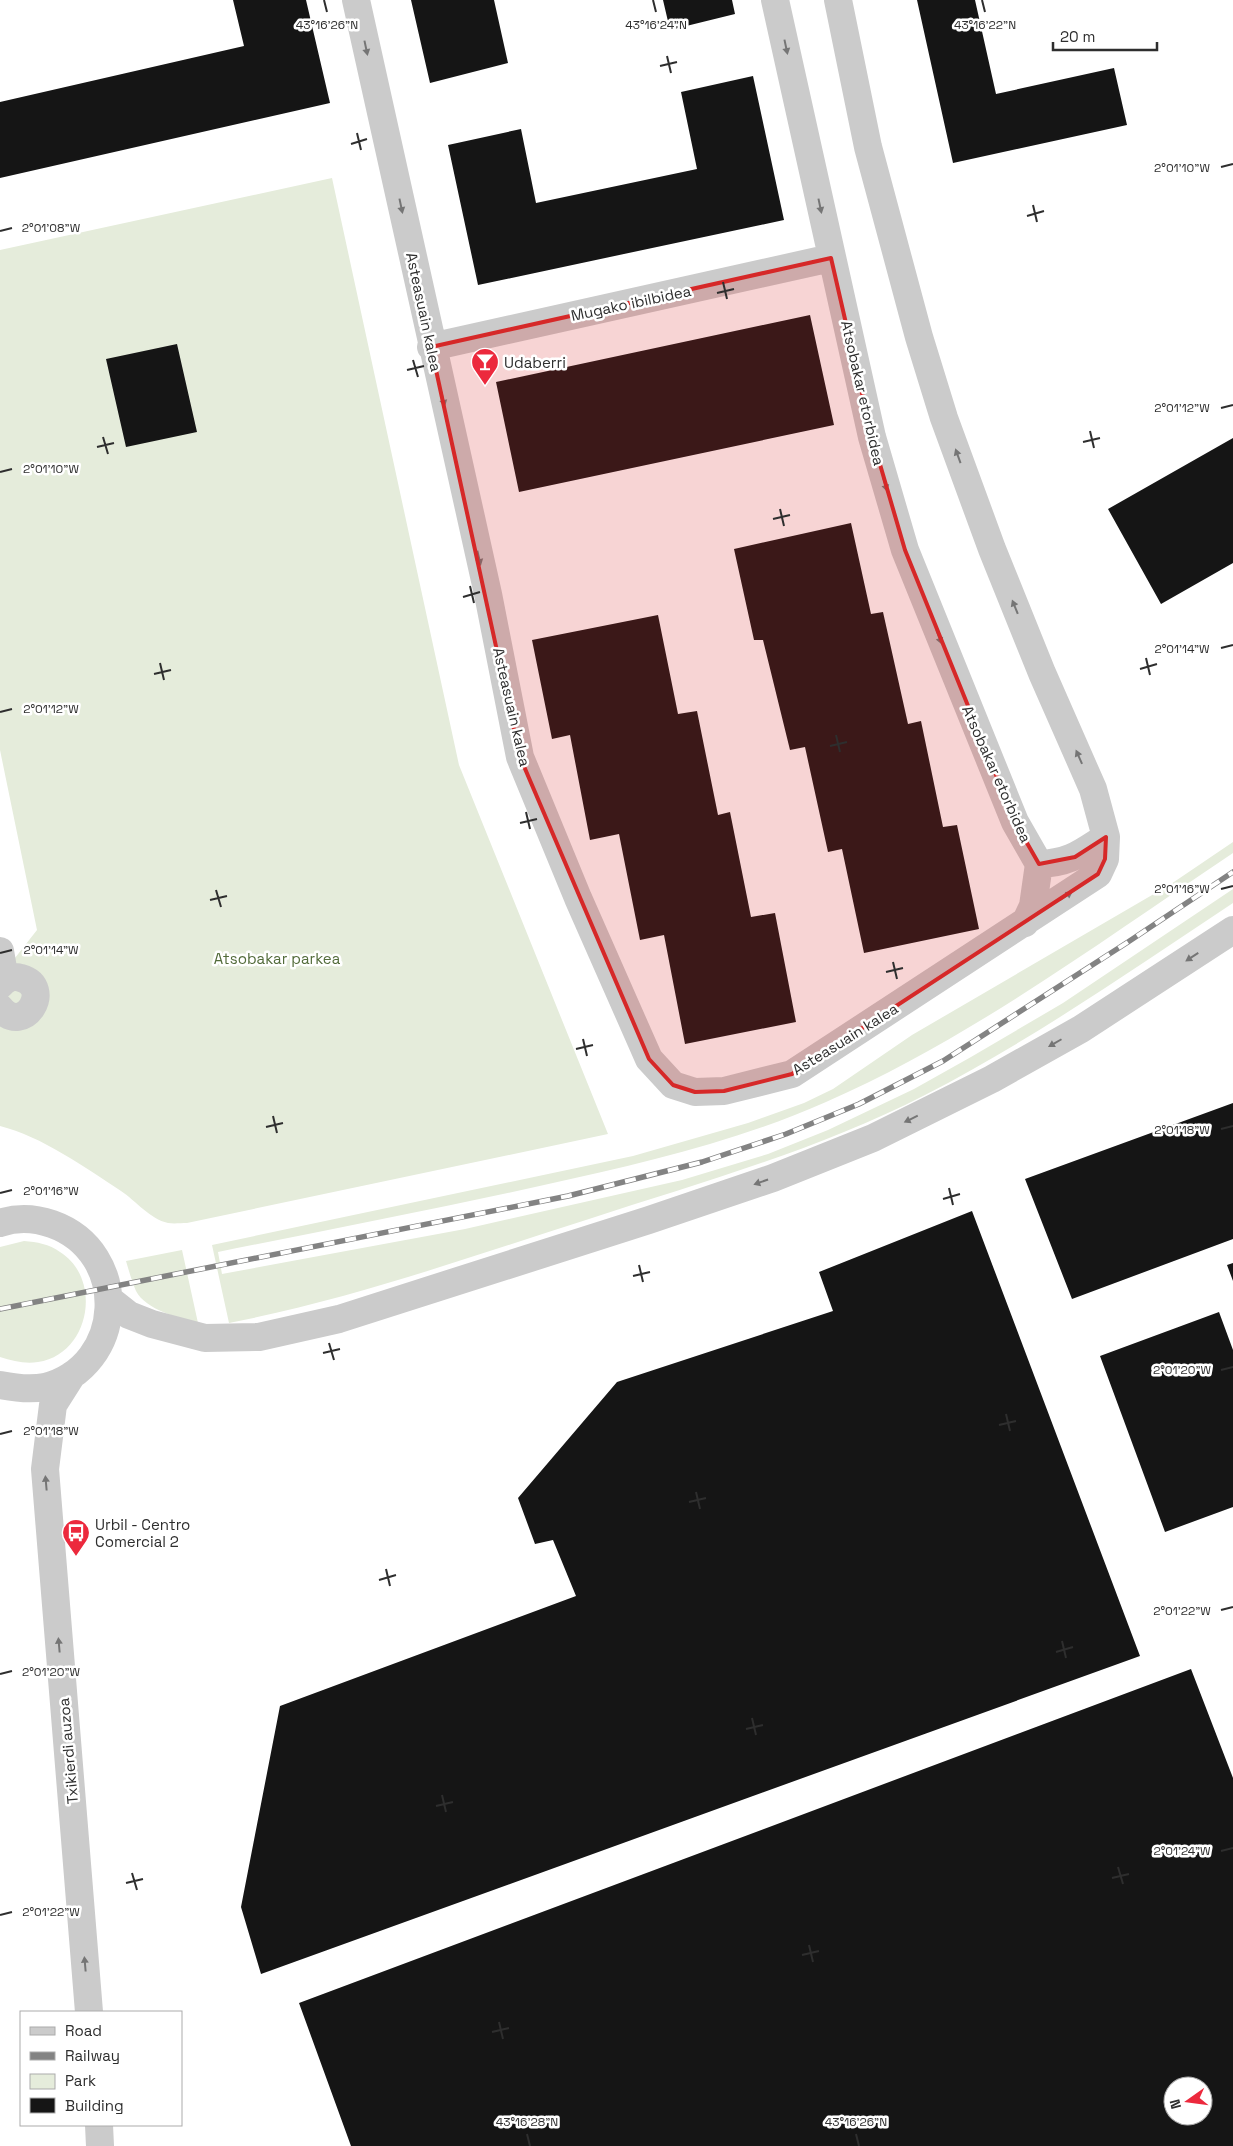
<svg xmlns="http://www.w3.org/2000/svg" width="1233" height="2146" font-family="'Space Grotesk',sans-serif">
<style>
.green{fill:#e5ecdb}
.building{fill:#151515;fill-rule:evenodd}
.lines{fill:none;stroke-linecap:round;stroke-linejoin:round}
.minor{stroke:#cbcbcb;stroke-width:28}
.rail-casing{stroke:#838383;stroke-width:5.5}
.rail{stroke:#fff;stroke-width:4;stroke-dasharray:11;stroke-linecap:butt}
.oneway{fill:#757575}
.marked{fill:#d62828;fill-opacity:0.2;stroke:#d62828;stroke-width:4;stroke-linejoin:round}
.ticks{fill:none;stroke:#2e2e2e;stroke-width:2}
.labels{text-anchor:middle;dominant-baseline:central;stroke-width:5;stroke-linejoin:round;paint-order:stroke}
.street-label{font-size:15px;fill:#2e2e2e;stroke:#fff}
.poi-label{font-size:15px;fill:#2e2e2e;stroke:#fff;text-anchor:start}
.park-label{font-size:15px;fill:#526b3a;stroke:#fff}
.ticks-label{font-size:12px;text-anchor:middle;fill:#2e2e2e;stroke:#fff;stroke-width:5;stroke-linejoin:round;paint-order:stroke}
</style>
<rect width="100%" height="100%" fill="#fff"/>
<path class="green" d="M 332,178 L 459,765 L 608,1134 L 187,1223 C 181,1223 174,1224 168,1223 C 150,1219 136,1201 121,1191 C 86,1168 41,1136 0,1126 L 0,977 L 37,930 L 0,750 L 0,250 Z
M 1233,842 L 1233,853 C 1101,941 972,1038 826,1102 C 736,1142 640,1164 544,1185 C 436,1209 327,1230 218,1252 L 222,1274 L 465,1229 L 682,1180 L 768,1154 L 828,1130 L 914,1089 L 971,1057 L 1063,1003 L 1233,889 L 1233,903 C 1132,970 1032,1040 925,1095 C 818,1150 702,1182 589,1219 C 470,1257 352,1299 229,1323 L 212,1245 L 633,1156 L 748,1123 L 804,1103 L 833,1089 L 912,1035 L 1171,884 Z
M 24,1241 C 37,1242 49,1244 60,1252 C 103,1279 90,1354 38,1362 C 25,1364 13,1361 0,1357 L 0,1247 Z
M 182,1250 L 198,1323 C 179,1318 146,1310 136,1291 C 132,1282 129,1271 126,1261 Z"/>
<path class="building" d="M 233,0 L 306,0 L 330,103 L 0,178 L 0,102 L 244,46 Z
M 411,0 L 494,0 L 508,63 L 430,83 Z
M 663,0 L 732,0 L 735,14 L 670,30 Z
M 917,0 L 975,0 L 996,94 L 1114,68 L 1127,125 L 953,163 Z
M 753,76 L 784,220 L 478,285 L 448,145 L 521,129 L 536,203 L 697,169 L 681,92 Z
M 810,315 L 834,425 L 519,492 L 496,382 Z
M 177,344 L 197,432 L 126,447 L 106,359 Z
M 1233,438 L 1233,563 L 1161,604 L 1108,509 Z
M 851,523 L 871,614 L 883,612 L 908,724 L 921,721 L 943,827 L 957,825 L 979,929 L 864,953 L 842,849 L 828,852 L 805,747 L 790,750 L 763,640 L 754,640 L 734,549 Z
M 658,615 L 678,714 L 697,711 L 718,815 L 730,812 L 751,917 L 775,913 L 796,1022 L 685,1044 L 664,935 L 640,940 L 619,834 L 590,840 L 570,735 L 552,739 L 532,640 Z
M 1233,1103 L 1233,1239 L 1072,1299 L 1025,1179 Z
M 972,1211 L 1140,1656 L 261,1974 L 241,1907 L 280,1706 L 576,1596 L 553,1540 L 535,1544 L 518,1498 L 617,1382 L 833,1311 L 819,1272 Z
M 1233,1263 L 1233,1281 L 1227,1265 Z
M 1219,1312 L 1233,1350 L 1233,1507 L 1165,1532 L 1100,1356 Z
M 1191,1669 L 1233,1778 L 1233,2146 L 351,2146 L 299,2003 ZM 1173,2086 L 1203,2086 L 1203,2116 L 1173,2116 Z"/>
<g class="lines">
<path class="minor" d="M 356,0 L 488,594 L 520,757 L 578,898 L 649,1059 L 673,1085 L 695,1092 L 724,1091 L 792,1074 L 1098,874 L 1105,859 L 1106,837 L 1093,789 L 1042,673 L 992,549 L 944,418 L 919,337 L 868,147 L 838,0
M 775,0 L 872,437 L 905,550 L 1015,822 L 1039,864 L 1033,906 L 1025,923
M 431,347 L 831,258
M 1039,864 C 1070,863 1081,853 1106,837
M 0,951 L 5,980
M 0,985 C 6,979 12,975 21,978 C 54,987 24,1037 0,1008
M 0,1223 C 17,1217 35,1218 52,1224 C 131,1252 126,1366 45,1387 C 30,1390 15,1388 0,1385
M 110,1300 L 129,1315 L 152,1324 L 205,1338 L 259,1337 L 339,1319 L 649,1220 L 773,1178 L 873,1138 L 992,1079 L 1081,1029 L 1233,930
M 72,1375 L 53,1405 L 45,1469 L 89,2012
M 99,2125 L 100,2146"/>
<defs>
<path id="rail" d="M 0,1309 L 568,1196 L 702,1162 L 786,1134 L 859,1104 L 943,1061 L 1128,942 L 1233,872"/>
</defs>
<use href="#rail" class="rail-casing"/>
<use href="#rail" class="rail"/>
</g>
<defs><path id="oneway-solid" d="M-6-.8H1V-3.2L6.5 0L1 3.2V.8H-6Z" transform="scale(1.25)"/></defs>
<g class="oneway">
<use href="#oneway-solid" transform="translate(786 47) rotate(78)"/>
<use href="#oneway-solid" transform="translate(366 48) rotate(78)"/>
<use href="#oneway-solid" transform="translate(401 206) rotate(78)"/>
<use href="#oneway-solid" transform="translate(820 206) rotate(78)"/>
<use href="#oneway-solid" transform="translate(443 399) rotate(77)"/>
<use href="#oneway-solid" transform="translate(958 456) rotate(-110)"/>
<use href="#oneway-solid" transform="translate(885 484) rotate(74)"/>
<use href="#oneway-solid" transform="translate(479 558) rotate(77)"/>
<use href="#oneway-solid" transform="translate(1015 607) rotate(-112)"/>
<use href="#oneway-solid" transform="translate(939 637) rotate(69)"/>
<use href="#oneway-solid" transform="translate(1079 757) rotate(-114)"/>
<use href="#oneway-solid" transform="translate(1066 896) rotate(-34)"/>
<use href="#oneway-solid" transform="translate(1192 957) rotate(147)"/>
<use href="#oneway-solid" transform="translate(1055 1043) rotate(150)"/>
<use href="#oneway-solid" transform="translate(911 1119) rotate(154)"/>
<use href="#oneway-solid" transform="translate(761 1182) rotate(161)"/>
<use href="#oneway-solid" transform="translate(46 1483) rotate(-95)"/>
<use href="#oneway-solid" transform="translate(59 1645) rotate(-95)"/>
<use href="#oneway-solid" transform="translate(85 1964) rotate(-95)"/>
</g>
<path class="marked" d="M 831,258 L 872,437 L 905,550 L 1015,822 L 1039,864 L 1075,857 L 1106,837 L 1105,859 L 1098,874 L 792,1074 L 724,1091 L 695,1092 L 673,1085 L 649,1059 L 520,757 L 431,347 Z"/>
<path class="ticks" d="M 324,0 L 327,12M 653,0 L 656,12M 982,0 L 985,12M 667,56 L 671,73M 660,66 L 677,62M 357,133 L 361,150M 351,144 L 367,139M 1221,167 L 1233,164M 1033,205 L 1037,222M 1027,216 L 1044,211M 0,231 L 12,228M 723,282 L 727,299M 717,293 L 734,289M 413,360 L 418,377M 407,370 L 424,366M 1221,408 L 1233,405M 1090,431 L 1094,448M 103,437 L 108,454M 1083,442 L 1100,438M 97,447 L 114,443M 0,472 L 12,469M 780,509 L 784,526M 773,519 L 790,515M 470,586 L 474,603M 463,597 L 480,592M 1221,648 L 1233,645M 1146,658 L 1150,675M 160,663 L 164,680M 1140,669 L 1157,664M 154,674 L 171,670M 0,712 L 12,709M 836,735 L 840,752M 830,746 L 847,742M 526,812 L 530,829M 520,823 L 537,819M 1221,889 L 1233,886M 216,890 L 221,907M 210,900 L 227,896M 0,953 L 12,950M 893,962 L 897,979M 886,972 L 903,968M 583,1039 L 587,1056M 576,1049 L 593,1045M 273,1116 L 277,1133M 266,1127 L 283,1123M 1221,1129 L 1233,1126M 949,1188 L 953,1205M 0,1193 L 12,1190M 943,1199 L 960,1194M 639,1265 L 643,1282M 633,1276 L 650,1272M 329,1343 L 334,1360M 323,1353 L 340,1349M 1221,1370 L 1233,1367M 1006,1414 L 1010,1431M 999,1425 L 1016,1421M 0,1434 L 12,1431M 696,1492 L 700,1509M 689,1502 L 706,1498M 386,1569 L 390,1586M 379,1580 L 396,1575M 1221,1610 L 1233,1607M 1062,1641 L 1066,1658M 1056,1652 L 1073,1647M 0,1674 L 12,1671M 752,1718 L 756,1735M 746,1729 L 763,1725M 442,1795 L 446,1812M 436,1806 L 453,1802M 1221,1851 L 1233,1848M 1118,1867 L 1123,1884M 132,1873 L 137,1890M 1112,1878 L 1129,1874M 126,1883 L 143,1879M 0,1915 L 12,1912M 809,1945 L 813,1962M 802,1955 L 819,1951M 499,2022 L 503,2039M 492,2032 L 509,2028M 527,2134 L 530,2146M 856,2134 L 859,2146"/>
<defs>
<symbol id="bar-pin" viewBox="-11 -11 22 30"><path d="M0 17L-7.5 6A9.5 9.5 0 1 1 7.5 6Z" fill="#ec293d" stroke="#fff"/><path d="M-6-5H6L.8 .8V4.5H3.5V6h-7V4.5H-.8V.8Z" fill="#fff"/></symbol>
<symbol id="bus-pin" viewBox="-11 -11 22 30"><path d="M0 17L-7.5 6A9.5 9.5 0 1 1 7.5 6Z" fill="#ec293d" stroke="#fff"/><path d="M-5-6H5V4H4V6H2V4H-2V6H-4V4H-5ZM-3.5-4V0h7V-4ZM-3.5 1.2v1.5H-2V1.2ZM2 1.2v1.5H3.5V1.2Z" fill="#fff"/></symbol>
</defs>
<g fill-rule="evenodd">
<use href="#bar-pin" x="469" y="346" width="32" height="43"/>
<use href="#bus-pin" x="60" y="1517" width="32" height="43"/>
</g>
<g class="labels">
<g class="street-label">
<text transform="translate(631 303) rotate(-12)">Mugako ibilbidea</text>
<text transform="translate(424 312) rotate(78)">Asteasuain kalea</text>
<text transform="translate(863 393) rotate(77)">Atsobakar etorbidea</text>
<text transform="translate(512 707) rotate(77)">Asteasuain kalea</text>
<text transform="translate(997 774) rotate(66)">Atsobakar etorbidea</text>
<text transform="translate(845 1039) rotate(-32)">Asteasuain kalea</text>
<text transform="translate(68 1751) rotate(-95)">Txikierdi auzoa</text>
</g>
<g class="poi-label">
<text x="504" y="362">Udaberri</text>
<text x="95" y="1524">Urbil - Centro<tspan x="95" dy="17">Comercial 2</tspan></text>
</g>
<g class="park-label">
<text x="277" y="958">Atsobakar parkea</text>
</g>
</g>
<g class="ticks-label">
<text x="327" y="29">43°16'26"N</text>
<text x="656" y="29">43°16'24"N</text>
<text x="985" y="29">43°16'22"N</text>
<text x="1182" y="172">2°01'10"W</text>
<text x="51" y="232">2°01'08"W</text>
<text x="1182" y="412">2°01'12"W</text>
<text x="51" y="473">2°01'10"W</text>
<text x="1182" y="653">2°01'14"W</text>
<text x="51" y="713">2°01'12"W</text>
<text x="1182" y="893">2°01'16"W</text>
<text x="51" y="954">2°01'14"W</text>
<text x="1182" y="1134">2°01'18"W</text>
<text x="51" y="1195">2°01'16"W</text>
<text x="1182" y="1374">2°01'20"W</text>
<text x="51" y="1435">2°01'18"W</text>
<text x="1182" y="1615">2°01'22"W</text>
<text x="51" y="1676">2°01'20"W</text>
<text x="1182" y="1855">2°01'24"W</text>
<text x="51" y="1916">2°01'22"W</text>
<text x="527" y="2126">43°16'28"N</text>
<text x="856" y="2126">43°16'26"N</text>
</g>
<rect x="20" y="2011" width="162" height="115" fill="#ffffff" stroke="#ababab"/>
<rect x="30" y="2027" width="25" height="8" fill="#cbcbcb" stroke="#ababab"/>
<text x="65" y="2036" font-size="15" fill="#2e2e2e">Road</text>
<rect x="30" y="2052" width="25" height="8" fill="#838383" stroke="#ababab"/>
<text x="65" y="2061" font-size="15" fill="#2e2e2e">Railway</text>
<rect x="30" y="2074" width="25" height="15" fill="#e5ecdb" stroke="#ababab"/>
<text x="65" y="2086" font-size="15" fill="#2e2e2e">Park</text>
<rect x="30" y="2098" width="25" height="15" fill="#151515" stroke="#ababab"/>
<text x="65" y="2111" font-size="15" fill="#2e2e2e">Building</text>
<g transform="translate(1188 2101) rotate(256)"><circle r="24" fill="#ffffff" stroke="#ababab"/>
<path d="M0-4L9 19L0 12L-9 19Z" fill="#ec293d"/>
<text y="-8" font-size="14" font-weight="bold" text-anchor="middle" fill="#2e2e2e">N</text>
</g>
<path d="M1053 42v8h104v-8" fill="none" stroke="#2e2e2e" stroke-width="2.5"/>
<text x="1060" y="42" font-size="15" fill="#2e2e2e" stroke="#ffffff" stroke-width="4" paint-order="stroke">20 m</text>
</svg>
